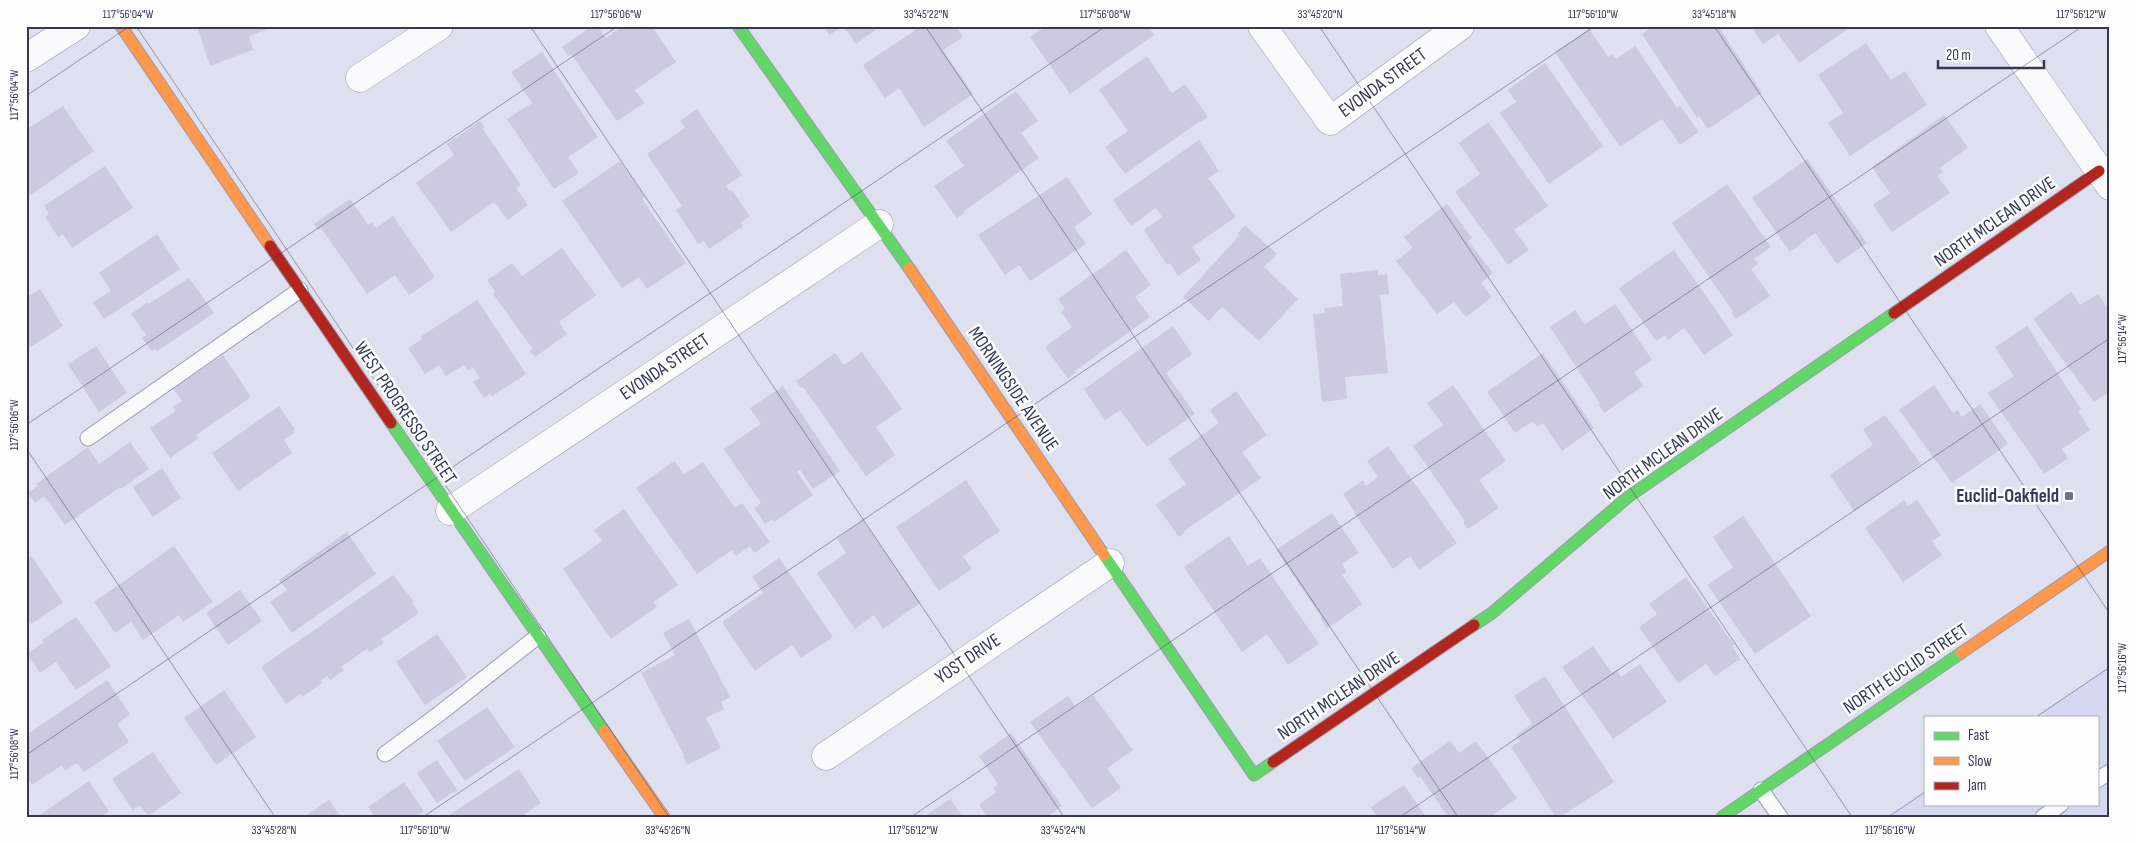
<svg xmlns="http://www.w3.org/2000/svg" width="2136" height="843" font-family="'Sofia Sans Condensed',sans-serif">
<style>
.built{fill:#d5d8f1}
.building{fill:#cdc9df}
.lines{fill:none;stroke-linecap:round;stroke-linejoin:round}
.lane-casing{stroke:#9a9bae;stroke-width:17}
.street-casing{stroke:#9a9bae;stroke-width:29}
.fast-casing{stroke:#9a9bae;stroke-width:13}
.slow-casing{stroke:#9a9bae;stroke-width:13}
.jam-casing{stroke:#9a9bae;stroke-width:13}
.lane{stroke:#fafafd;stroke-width:15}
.street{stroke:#fafafd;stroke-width:28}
.fast{stroke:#63d668;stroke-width:11}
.slow{stroke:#ff974d;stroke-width:11}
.jam{stroke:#b3261e;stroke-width:11}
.ticks{fill:none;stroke:#363856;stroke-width:1;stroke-opacity:0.45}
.poi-dot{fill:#71738c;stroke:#fdfdfd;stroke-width:2}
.labels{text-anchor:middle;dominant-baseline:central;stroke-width:5;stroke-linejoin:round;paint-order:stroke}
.street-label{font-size:19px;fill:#363856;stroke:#fdfdfd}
.poi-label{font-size:19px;font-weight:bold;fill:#363856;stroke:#fdfdfd;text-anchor:end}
.neatline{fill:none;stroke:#363856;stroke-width:2}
.ticks-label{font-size:12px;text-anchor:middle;fill:#363856}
</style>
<rect width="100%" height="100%" fill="#dee0ef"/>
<path class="built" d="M 2110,666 L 2110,817 L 1889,817 L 1925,792 L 1925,804 L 2097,804 L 2097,717 L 2035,717 Z"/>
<path class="building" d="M 197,26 L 269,26 L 270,28 L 249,36 L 253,50 L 210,66 Z
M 592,26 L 597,26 L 606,38 L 623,26 L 652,26 L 676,62 L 635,90 L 644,103 L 617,121 L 571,54 L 569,56 L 562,47 Z
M 823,26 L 842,26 L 830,35 Z
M 843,26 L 881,26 L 856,44 Z
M 922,26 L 956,26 L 963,37 L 943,50 L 973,94 L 924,127 L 899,88 L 885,98 L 863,65 Z
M 1047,26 L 1148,26 L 1154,35 L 1070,94 L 1030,37 Z
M 1654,26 L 1718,26 L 1762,93 L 1708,129 L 1699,116 L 1697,118 L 1642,34 Z
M 1751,26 L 1852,26 L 1799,63 L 1778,34 L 1763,44 Z
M 1589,29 L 1608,57 L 1612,54 L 1616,59 L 1635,46 L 1677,108 L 1680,106 L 1699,132 L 1680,145 L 1662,119 L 1620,147 L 1555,52 Z
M 1866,43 L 1891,80 L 1905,71 L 1927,105 L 1850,156 L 1828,123 L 1843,113 L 1818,75 Z
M 542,52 L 598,137 L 568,157 L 579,173 L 554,189 L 507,119 L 532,103 L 511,72 Z
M 1147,56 L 1172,93 L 1185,84 L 1208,117 L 1201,122 L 1200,121 L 1125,174 L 1105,147 L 1128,131 L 1099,90 Z
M 1545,63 L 1603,146 L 1549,184 L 1500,113 L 1516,102 L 1508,90 Z
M 1016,91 L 1038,121 L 1021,133 L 1039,158 L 964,211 L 965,212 L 957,218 L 934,186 L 964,166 L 946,141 Z
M 63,106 L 94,151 L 26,198 L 26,130 Z
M 697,109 L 742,175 L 726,186 L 730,191 L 732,190 L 750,216 L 741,222 L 743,226 L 709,249 L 704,241 L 698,244 L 676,210 L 682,206 L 647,154 L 685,128 L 680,121 Z
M 1944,115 L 1968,148 L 1939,168 L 1943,172 L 1937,176 L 1950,193 L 1892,232 L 1873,205 L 1890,193 L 1872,167 Z
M 480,121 L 484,127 L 482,128 L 521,185 L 516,188 L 528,205 L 508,220 L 494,202 L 451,232 L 416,183 L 454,155 L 447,144 Z
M 1488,122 L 1548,206 L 1514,230 L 1529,250 L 1508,265 L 1455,192 L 1480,174 L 1459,143 Z
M 1199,140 L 1219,171 L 1208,178 L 1236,217 L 1192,247 L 1201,260 L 1178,276 L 1170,263 L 1167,265 L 1144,230 L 1162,217 L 1156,208 L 1131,226 L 1113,200 Z
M 1807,159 L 1867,243 L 1837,264 L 1815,233 L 1790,252 L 1752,198 Z
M 620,161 L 645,197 L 642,199 L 686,263 L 647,289 L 639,277 L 622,288 L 562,201 Z
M 105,166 L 133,208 L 72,248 L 63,234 L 58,237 L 45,217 L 49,214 L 44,206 Z
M 1067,177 L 1092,214 L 1074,227 L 1086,244 L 1030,281 L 1019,265 L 1005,275 L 978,235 Z
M 1727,184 L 1771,247 L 1754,259 L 1758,264 L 1751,269 L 1770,296 L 1736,319 L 1732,313 L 1733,312 L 1672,223 Z
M 350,199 L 368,225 L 372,222 L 376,228 L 393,216 L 435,277 L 409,295 L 395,275 L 367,294 L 321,228 L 318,230 L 314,224 Z
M 1447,204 L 1472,238 L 1468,241 L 1493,273 L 1481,283 L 1492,297 L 1466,317 L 1454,302 L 1437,314 L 1396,261 L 1413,248 L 1404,237 Z
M 1245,225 L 1277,254 L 1264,267 L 1298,299 L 1259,341 L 1222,307 L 1209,321 L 1183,297 L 1240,235 L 1237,234 Z
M 157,234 L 180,269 L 104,319 L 93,302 L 111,291 L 99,273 Z
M 562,248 L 596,295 L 559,322 L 567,334 L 535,357 L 530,351 L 532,348 L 493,294 L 495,292 L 487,280 L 512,263 L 522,276 Z
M 1126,250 L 1151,285 L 1135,297 L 1150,317 L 1075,371 L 1076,372 L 1068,379 L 1045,347 L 1072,327 L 1061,312 L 1065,309 L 1058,299 Z
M 1674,250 L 1733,335 L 1704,355 L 1684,328 L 1668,340 L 1665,335 L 1656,341 L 1619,288 Z
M 1378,270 L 1378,275 L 1387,274 L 1389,294 L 1380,295 L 1388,373 L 1345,377 L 1347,399 L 1322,402 L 1313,314 L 1325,313 L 1324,308 L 1343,306 L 1340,274 Z
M 189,278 L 214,313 L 157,351 L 156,349 L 152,351 L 142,338 L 146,335 L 131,314 L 148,302 L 149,304 Z
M 40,289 L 63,326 L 26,350 L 26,298 Z
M 2071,292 L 2080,305 L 2098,294 L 2110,311 L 2110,368 L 2107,370 L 2110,373 L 2110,391 L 2094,402 L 2033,319 Z
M 477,300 L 526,374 L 492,396 L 490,393 L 484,398 L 473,382 L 480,378 L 473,367 L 468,371 L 464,365 L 446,376 L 439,365 L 425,374 L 408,348 L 422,339 L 420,337 Z
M 1615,304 L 1652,360 L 1634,372 L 1643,386 L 1604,413 L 1598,404 L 1600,403 L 1550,327 L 1575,310 L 1585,324 Z
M 1173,326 L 1192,354 L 1166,373 L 1195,414 L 1147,447 L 1120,410 L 1105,420 L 1084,389 Z
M 2027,326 L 2081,409 L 2078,411 L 2090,430 L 2062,449 L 2068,458 L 2044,474 L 1988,393 L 2014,376 L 1995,347 Z
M 96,346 L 127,393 L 99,412 L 68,364 Z
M 862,352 L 902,409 L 876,427 L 895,455 L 866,476 L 803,387 L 801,388 L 796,381 L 835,353 L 844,365 Z
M 1543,353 L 1594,428 L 1562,451 L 1543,423 L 1537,427 L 1533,421 L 1515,433 L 1487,392 Z
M 223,355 L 251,397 L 196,435 L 199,438 L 170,458 L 150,428 L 176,411 L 173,407 L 182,401 L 173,389 Z
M 1453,385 L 1506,461 L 1479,480 L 1499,508 L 1468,529 L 1463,522 L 1465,521 L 1413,446 L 1443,425 L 1427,403 Z
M 1934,385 L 1953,413 L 1958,410 L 1962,417 L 1980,404 L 2008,444 L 1952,483 L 1899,410 Z
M 783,386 L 840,471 L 813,489 L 800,470 L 797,472 L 813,495 L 774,522 L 772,519 L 765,524 L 754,508 L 761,503 L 724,449 L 761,424 L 750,408 Z
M 1236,391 L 1267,435 L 1242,452 L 1261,478 L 1184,531 L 1185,532 L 1179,537 L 1156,505 L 1186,484 L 1168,459 L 1219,423 L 1210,410 Z
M 279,406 L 295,429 L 293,431 L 294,433 L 284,440 L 292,453 L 238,491 L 212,453 Z
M 1885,415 L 1921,464 L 1854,511 L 1830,475 L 1873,445 L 1863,429 Z
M 130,442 L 149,469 L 121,489 L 120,487 L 65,525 L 44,496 L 35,503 L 28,493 L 38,486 L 36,484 L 88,447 L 99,464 Z
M 1388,446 L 1457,543 L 1419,570 L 1410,556 L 1393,569 L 1354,513 L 1355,512 L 1343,494 L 1363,480 L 1366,486 L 1378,477 L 1367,461 Z
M 674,461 L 684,474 L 703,462 L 735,508 L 742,503 L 770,542 L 754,553 L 750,546 L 736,556 L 732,550 L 697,574 L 636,488 Z
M 162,468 L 181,498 L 153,517 L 133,487 Z
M 966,480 L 1000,531 L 963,556 L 972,569 L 939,591 L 896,527 Z
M 1904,500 L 1908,506 L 1917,500 L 1941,535 L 1932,541 L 1942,555 L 1903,582 L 1865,528 Z
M 624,509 L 678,585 L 654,602 L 657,607 L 611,639 L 563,569 L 602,541 L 594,530 Z
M 1332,513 L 1359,553 L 1342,564 L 1347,572 L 1342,575 L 1362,604 L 1327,629 L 1321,619 L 1322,618 L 1276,550 Z
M 1743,516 L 1811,616 L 1755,654 L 1708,585 L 1733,567 L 1713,537 Z
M 863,520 L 920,603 L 883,629 L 874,615 L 855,629 L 817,573 L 846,553 L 837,539 Z
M 347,532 L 376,574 L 292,633 L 270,602 L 287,590 L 279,580 Z
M 1229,536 L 1248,566 L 1260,558 L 1319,644 L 1288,665 L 1267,634 L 1242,652 L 1184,567 Z
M 174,546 L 213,602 L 183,622 L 179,615 L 143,640 L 131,622 L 115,633 L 94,602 Z
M 31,556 L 63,602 L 31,624 L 26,618 L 26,559 Z
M 779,558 L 833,637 L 801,658 L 792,645 L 755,671 L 722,622 L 763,593 L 752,577 Z
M 393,575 L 414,602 L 412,603 L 419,613 L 381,639 L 384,643 L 370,652 L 367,649 L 341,667 L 344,670 L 330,680 L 327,676 L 320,681 L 322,683 L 302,697 L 300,694 L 286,704 L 261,667 Z
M 1686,577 L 1734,645 L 1732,646 L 1740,659 L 1715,676 L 1706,664 L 1678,683 L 1639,627 L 1657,614 L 1649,604 Z
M 240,590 L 262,621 L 228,645 L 206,613 Z
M 76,617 L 111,666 L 76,690 L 56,662 L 40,673 L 27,654 L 44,642 L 42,640 Z
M 689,619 L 730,697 L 721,702 L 724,709 L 706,718 L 721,748 L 687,765 L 683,756 L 684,755 L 641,673 L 675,655 L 663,633 Z
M 437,634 L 467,677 L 425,705 L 396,662 Z
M 1593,646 L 1612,673 L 1617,670 L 1621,677 L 1640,664 L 1667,702 L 1613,739 L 1562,667 Z
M 1545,676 L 1614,782 L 1560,817 L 1556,817 L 1511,747 L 1520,741 L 1516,735 L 1532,724 L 1514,696 Z
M 107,680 L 130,714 L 117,724 L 129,742 L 84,772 L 77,763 L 65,771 L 62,765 L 32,785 L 26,776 L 26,735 Z
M 224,690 L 256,737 L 216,765 L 184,718 Z
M 1093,695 L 1133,750 L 1107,768 L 1121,788 L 1092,808 L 1030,722 L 1068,696 L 1076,707 Z
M 487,707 L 515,747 L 465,781 L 437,741 Z
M 1011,733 L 1062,806 L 1047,817 L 987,817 L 979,805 L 996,792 L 993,788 L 998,784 L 979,756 Z
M 1450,741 L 1459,753 L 1476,741 L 1517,798 L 1490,817 L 1448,817 L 1420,776 L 1418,778 L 1411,768 Z
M 153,752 L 181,793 L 148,816 L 140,805 L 133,810 L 112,779 Z
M 437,760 L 457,790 L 437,803 L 417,773 Z
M 519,769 L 541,803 L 521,817 L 446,817 Z
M 89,781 L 109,811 L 100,817 L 37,817 Z
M 404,782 L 424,811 L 415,817 L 375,817 L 368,807 Z
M 1404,785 L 1426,817 L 1377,817 L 1371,807 Z
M 950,799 L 963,817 L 924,817 Z
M 329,800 L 341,817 L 304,817 Z"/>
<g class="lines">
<defs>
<path id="lane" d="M 88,438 L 300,290
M 385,754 L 439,714 L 538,636
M 2097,780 L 2110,772
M 1761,790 L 1780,817
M 2043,817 L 2061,804"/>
<path id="street" d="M 1262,26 L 1330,121 L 1460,26
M 1999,26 L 2110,186
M 26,58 L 76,26
M 360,78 L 439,26
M 450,511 L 879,224
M 826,756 L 1110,563"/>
<path id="fast" d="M 738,26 L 909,268
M 391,423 L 604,731
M 1104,555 L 1254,775 L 1273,762
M 1474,625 L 1492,613 L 1628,497 L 1894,313
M 1722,817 L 1961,653"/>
<path id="slow" d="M 121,26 L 270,246
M 909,268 L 1104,555
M 1961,653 L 2110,551
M 604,731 L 664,817"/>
<path id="jam" d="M 270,246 L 391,423
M 1894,313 L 2099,171
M 1273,762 L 1474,625"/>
</defs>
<use href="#lane" class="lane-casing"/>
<use href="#street" class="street-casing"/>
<use href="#fast" class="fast-casing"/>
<use href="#slow" class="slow-casing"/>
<use href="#jam" class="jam-casing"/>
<use href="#lane" class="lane"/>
<use href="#street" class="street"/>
<use href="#fast" class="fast"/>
<use href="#slow" class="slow"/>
<use href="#jam" class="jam"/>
</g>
<path class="ticks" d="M 136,26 L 669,817M 530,26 L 1064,817M 925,26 L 1458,817M 1319,26 L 1852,817M 1714,26 L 2110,614M 2108,26 L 2110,29M 26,96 L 130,26M 26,425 L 618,26M 26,448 L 275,817M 2036,717 L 2110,667M 26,755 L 1106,26M 423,817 L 1595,26M 911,817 L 2083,26M 1400,817 L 2110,338M 1888,817 L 1925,792"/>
<rect class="poi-dot" x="2064" y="491" width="10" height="10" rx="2.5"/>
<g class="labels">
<g class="street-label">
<text transform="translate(1383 83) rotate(-36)">EVONDA STREET</text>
<text transform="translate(1995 222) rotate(-35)">NORTH MCLEAN DRIVE</text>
<text transform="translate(665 367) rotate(-34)">EVONDA STREET</text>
<text transform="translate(1013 389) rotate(56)">MORNINGSIDE AVENUE</text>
<text transform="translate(405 413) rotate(56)">WEST PROGRESSO STREET</text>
<text transform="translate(1663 454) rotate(-36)">NORTH MCLEAN DRIVE</text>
<text transform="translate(968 659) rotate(-34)">YOST DRIVE</text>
<text transform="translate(1906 669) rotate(-34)">NORTH EUCLID STREET</text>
<text transform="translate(1339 696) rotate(-34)">NORTH MCLEAN DRIVE</text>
</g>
<g class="poi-label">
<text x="2059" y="496">Euclid-Oakfield</text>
</g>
</g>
<rect width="2136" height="843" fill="none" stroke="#fdfdfd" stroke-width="55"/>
<rect x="1924" y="716" width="175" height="90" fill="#fdfdfd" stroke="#adaeba"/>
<rect x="1934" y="732" width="25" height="8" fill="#63d668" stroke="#adaeba"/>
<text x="1968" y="740" font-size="15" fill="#363856">Fast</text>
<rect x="1934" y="757" width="25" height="8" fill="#ff974d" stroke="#adaeba"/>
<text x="1968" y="766" font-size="15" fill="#363856">Slow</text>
<rect x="1934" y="782" width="25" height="8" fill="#b3261e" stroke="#adaeba"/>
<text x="1968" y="790" font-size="15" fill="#363856">Jam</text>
<path d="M1938 60v8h106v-8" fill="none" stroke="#363856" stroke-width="2.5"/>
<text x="1946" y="60" font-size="15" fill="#363856" stroke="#fdfdfd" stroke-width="4" paint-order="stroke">20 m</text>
<rect x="28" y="28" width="2080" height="788" class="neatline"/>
<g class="ticks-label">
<text x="128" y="18">117°56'04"W</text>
<text x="616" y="18">117°56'06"W</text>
<text x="926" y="18">33°45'22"N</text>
<text x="1105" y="18">117°56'08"W</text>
<text x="1320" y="18">33°45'20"N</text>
<text x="1593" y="18">117°56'10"W</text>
<text x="1714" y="18">33°45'18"N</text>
<text x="2081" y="18">117°56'12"W</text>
<text transform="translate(14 95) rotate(-90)" y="4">117°56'04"W</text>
<text transform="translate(2122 339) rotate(-90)" y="4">117°56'14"W</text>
<text transform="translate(14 425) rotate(-90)" y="4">117°56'06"W</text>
<text transform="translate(2122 668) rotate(-90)" y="4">117°56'16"W</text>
<text transform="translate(14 754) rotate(-90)" y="4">117°56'08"W</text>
<text x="274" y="834">33°45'28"N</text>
<text x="425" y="834">117°56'10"W</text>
<text x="668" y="834">33°45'26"N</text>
<text x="913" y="834">117°56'12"W</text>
<text x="1063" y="834">33°45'24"N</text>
<text x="1401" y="834">117°56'14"W</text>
<text x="1890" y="834">117°56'16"W</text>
</g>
</svg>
